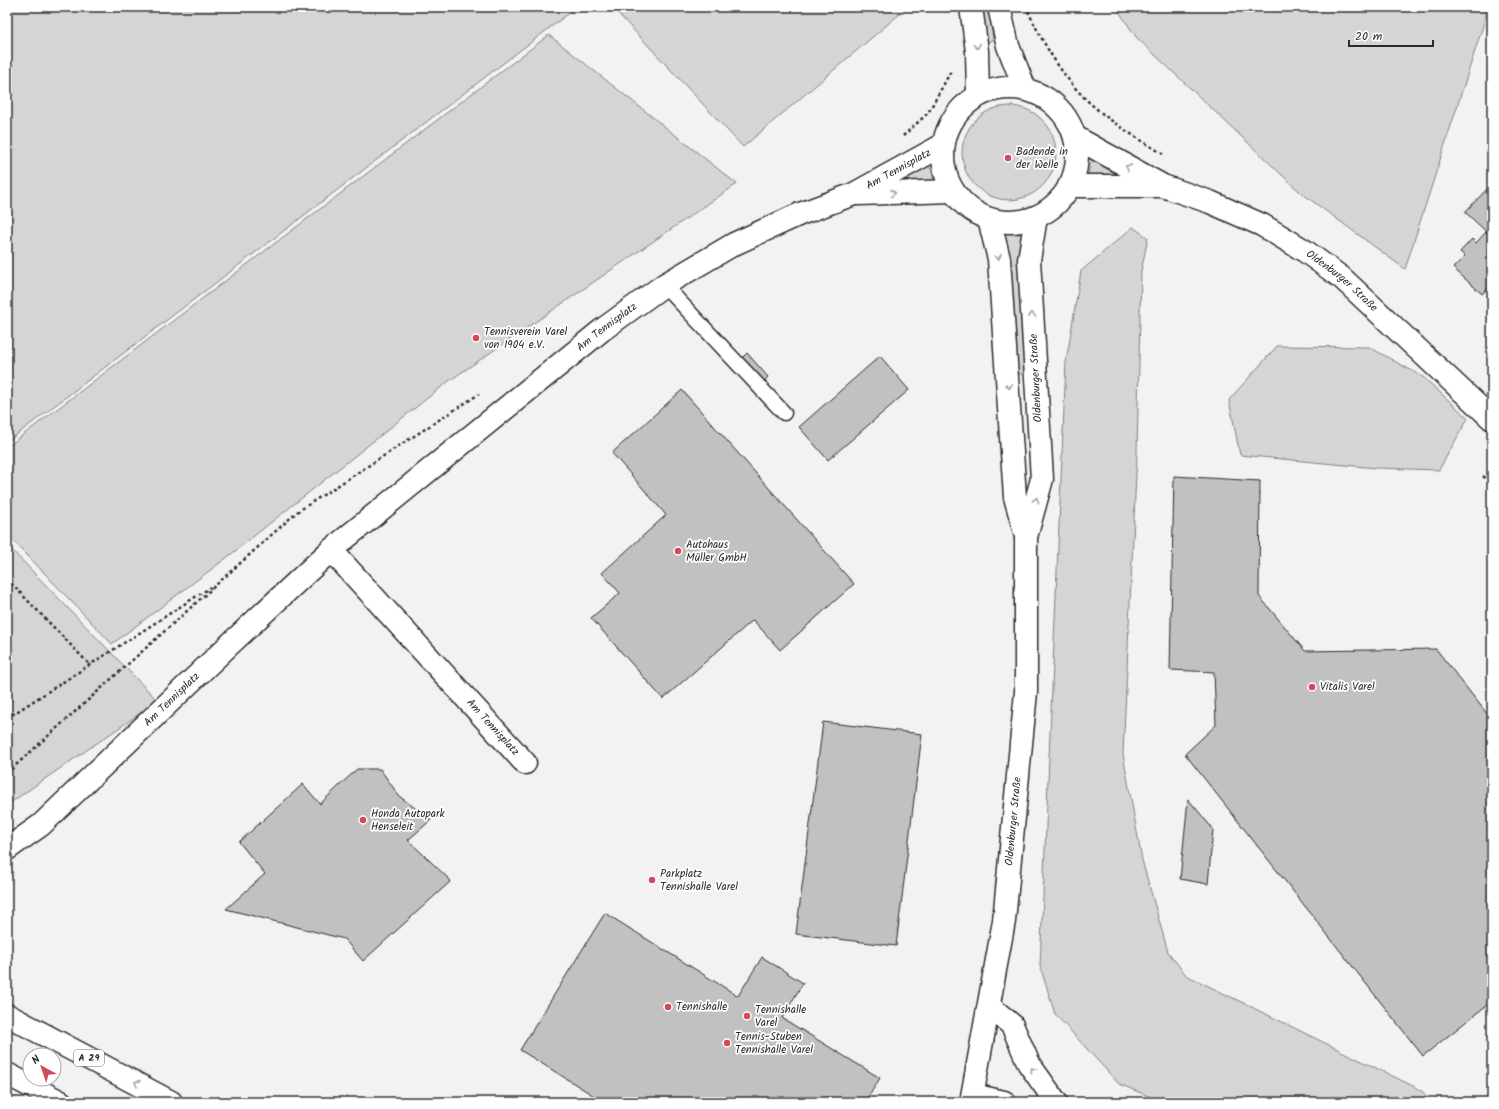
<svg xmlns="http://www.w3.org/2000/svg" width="1499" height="1109" font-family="Kalam,sans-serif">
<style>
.green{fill:#d5d5d5;stroke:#808080}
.building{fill:#c1c1c1;stroke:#2b2b2b}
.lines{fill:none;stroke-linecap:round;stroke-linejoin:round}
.lane-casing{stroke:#2b2b2b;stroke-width:17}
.street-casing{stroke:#2b2b2b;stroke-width:25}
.secondary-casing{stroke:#2b2b2b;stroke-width:25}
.highway-casing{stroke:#2b2b2b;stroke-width:25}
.path{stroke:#2b2b2b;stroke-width:2.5;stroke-dasharray:3 3;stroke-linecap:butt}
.lane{stroke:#fff;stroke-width:14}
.street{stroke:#fff;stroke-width:22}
.secondary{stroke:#fff;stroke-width:22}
.highway{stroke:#fff;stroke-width:22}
.oneway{stroke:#a0a0a0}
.poi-dot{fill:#d1495b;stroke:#fff;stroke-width:1.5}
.labels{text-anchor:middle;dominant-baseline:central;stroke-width:3.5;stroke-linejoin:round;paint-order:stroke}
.shield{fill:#fff;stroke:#6b6b6b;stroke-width:1}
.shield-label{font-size:10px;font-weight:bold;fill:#2b2b2b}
.poi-label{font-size:11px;fill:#2b2b2b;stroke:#fff;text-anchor:start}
.street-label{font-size:11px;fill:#2b2b2b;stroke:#fff}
</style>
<rect width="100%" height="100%" fill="#f2f2f2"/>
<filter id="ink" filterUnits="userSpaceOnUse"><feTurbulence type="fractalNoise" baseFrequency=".025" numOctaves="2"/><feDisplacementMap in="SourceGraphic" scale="8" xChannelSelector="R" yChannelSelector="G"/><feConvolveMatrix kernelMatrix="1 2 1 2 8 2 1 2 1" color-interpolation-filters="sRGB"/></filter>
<g filter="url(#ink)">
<path class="green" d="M 7,7 L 577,7 L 7,442 Z
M 612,7 L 908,7 L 743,147 Z
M 979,7 L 989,7 L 993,40 L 984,43 Z
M 1116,7 L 1489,7 L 1405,269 L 1300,192 L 1136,37 Z
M 549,35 L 737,184 L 449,381 L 225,559 L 112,644 L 7,534 L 7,447 Z
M962 153a47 47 0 1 1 94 0a47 47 0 1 1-94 0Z
M 1093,159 L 1148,179 L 1088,176 L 1091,162 Z
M 928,166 L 931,169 L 934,181 L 870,188 L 912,174 Z
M 1133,227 L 1148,238 L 1141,271 L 1137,453 L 1123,754 L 1142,860 L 1168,952 L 1186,975 L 1421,1090 L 1431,1102 L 1163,1102 L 1119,1084 L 1055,1014 L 1040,966 L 1066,362 L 1081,271 Z
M 1007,233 L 1021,233 L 1024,236 L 1027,370 L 1023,374 L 1018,374 L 1015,370 L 1010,256 L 1004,236 Z
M 1277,346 L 1369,347 L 1423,377 L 1468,418 L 1439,470 L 1376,468 L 1240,455 L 1229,400 Z
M 7,545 L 158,701 L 7,805 Z"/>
<path class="building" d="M 1491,185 L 1492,185 L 1492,237 L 1465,212 Z
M 1486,232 L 1492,237 L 1492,284 L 1482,294 L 1453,268 L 1465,256 L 1460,252 L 1472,239 L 1476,243 Z
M 747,353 L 768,377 L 763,382 L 742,358 Z
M 880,356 L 909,390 L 828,460 L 799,427 Z
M 682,390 L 854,584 L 780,650 L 753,620 L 663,699 L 591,618 L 620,593 L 602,573 L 666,515 L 612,453 Z
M 1174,476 L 1260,481 L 1259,596 L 1305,651 L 1436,649 L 1492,720 L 1492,1001 L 1423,1056 L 1185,754 L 1216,725 L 1214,672 L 1170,670 Z
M 823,722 L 922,734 L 896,946 L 796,934 Z
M 357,769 L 380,769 L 399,796 L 431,820 L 408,840 L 451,881 L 363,961 L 344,939 L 226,909 L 265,874 L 239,842 L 303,784 L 320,804 Z
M 1188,799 L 1213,829 L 1208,884 L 1180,879 Z
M 605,913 L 738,996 L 762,957 L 803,983 L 782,1018 L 880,1078 L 865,1102 L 604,1102 L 520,1050 Z"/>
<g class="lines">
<defs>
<path id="lane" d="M 664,285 L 784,413"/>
<g id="street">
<path id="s1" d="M 331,550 L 525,763"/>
</g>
<g id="secondary">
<path d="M 971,7 L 977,51 L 978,95"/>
<path d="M 999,7 L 1008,46 L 1025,89"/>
<circle cx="1010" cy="155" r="67"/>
<path id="s2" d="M 1075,137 L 1163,186 L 1210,202 L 1262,225 L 1305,251 L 1342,278 L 1492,419"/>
<path d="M 1069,186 L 1161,186"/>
<path d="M 858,194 L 953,191"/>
<path d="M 989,219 L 999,259 L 1015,497 L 1026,536"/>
<path id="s3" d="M 7,849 L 41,825 L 228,646 L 331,550 L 602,330 L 664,285 L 734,244 L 800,214 L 854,194 L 943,145"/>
<path id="s4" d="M 971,1102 L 1004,921 L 1026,692 L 1026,537 L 1042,479 L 1029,260 L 1036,217"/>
</g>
<path id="highway" d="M 989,1006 L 1012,1025 L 1029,1064 L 1056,1102
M 7,1015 L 171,1102
M 7,1074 L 61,1102
M 973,1095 L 1004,1102"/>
</defs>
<use href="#lane" class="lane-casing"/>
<use href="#street" class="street-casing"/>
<use href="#secondary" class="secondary-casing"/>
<use href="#highway" class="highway-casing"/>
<path class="path" d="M 1028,11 C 1040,37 1054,62 1072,84 C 1096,114 1131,134 1163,154
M 903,136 L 928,113 L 951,71
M 1483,476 L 1492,484
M 7,579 L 90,665
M 7,718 L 211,587
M 7,773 L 297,512 L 479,394"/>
<use href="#lane" class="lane"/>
<use href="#street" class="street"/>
<use href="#secondary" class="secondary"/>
<use href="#highway" class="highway"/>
</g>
<defs><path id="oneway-chevron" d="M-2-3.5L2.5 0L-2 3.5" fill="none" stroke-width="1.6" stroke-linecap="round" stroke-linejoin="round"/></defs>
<g class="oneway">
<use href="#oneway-chevron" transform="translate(977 46) rotate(82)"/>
<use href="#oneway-chevron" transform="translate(1128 167) rotate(-151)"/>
<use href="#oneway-chevron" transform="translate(893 193) rotate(-2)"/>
<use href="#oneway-chevron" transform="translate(998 257) rotate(80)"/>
<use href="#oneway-chevron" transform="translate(1032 315) rotate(-93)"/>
<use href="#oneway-chevron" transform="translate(1009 386) rotate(86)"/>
<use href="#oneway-chevron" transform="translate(1036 500) rotate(-75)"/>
<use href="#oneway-chevron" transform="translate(1033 1070) rotate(-126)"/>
<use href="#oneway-chevron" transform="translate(137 1083) rotate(-151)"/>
</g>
</g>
<g class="poi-dot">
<circle cx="1008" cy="158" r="4"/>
<circle cx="476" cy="338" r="4"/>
<circle cx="678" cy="551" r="4"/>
<circle cx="1312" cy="687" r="4"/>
<circle cx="363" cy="820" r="4"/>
<circle cx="652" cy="880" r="4"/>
<circle cx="668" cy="1007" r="4"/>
<circle cx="747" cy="1016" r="4"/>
<circle cx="727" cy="1043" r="4"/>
</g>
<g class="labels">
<rect class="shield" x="74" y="1050" width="30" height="16" rx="3"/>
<g class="shield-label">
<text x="89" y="1058">A 29</text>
</g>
<g class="poi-label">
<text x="1016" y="152">Badende in<tspan x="1016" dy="13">der Welle</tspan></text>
<text x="484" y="332">Tennisverein Varel<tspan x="484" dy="13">von 1904 e.V.</tspan></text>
<text x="686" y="545">Autohaus<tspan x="686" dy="13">Müller GmbH</tspan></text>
<text x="1320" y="687">Vitalis Varel</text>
<text x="371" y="814">Honda Autopark<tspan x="371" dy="13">Henseleit</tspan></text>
<text x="660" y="874">Parkplatz<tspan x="660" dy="13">Tennishalle Varel</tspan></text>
<text x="676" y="1007">Tennishalle</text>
<text x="755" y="1010">Tennishalle<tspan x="755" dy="13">Varel</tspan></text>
<text x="735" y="1037">Tennis-Stuben<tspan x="735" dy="13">Tennishalle Varel</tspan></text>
</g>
<g class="street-label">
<text stroke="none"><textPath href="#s3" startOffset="1129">Am Tennisplatz</textPath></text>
<text stroke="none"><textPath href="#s2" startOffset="305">Oldenburger Straße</textPath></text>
<text stroke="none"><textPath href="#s3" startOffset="796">Am Tennisplatz</textPath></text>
<text transform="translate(1036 378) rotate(-93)">Oldenburger Straße</text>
<text stroke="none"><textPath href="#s3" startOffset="223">Am Tennisplatz</textPath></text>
<text stroke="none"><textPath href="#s1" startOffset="240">Am Tennisplatz</textPath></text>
<text stroke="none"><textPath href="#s4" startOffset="284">Oldenburger Straße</textPath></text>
</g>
</g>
<rect width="1499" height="1109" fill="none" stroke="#fff" stroke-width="24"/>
<rect x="12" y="12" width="1475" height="1085" fill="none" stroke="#2b2b2b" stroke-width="1.5" filter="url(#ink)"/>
<g transform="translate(42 1067) rotate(320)"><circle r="19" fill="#ffffff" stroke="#aaaaaa"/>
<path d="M0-3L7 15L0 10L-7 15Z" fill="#d1495b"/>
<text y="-6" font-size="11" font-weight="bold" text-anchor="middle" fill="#2b2b2b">N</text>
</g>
<path d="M1349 40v6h84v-6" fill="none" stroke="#2b2b2b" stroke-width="2"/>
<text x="1355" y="40" font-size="12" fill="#2b2b2b" stroke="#ffffff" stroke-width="3" paint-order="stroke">20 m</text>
</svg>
